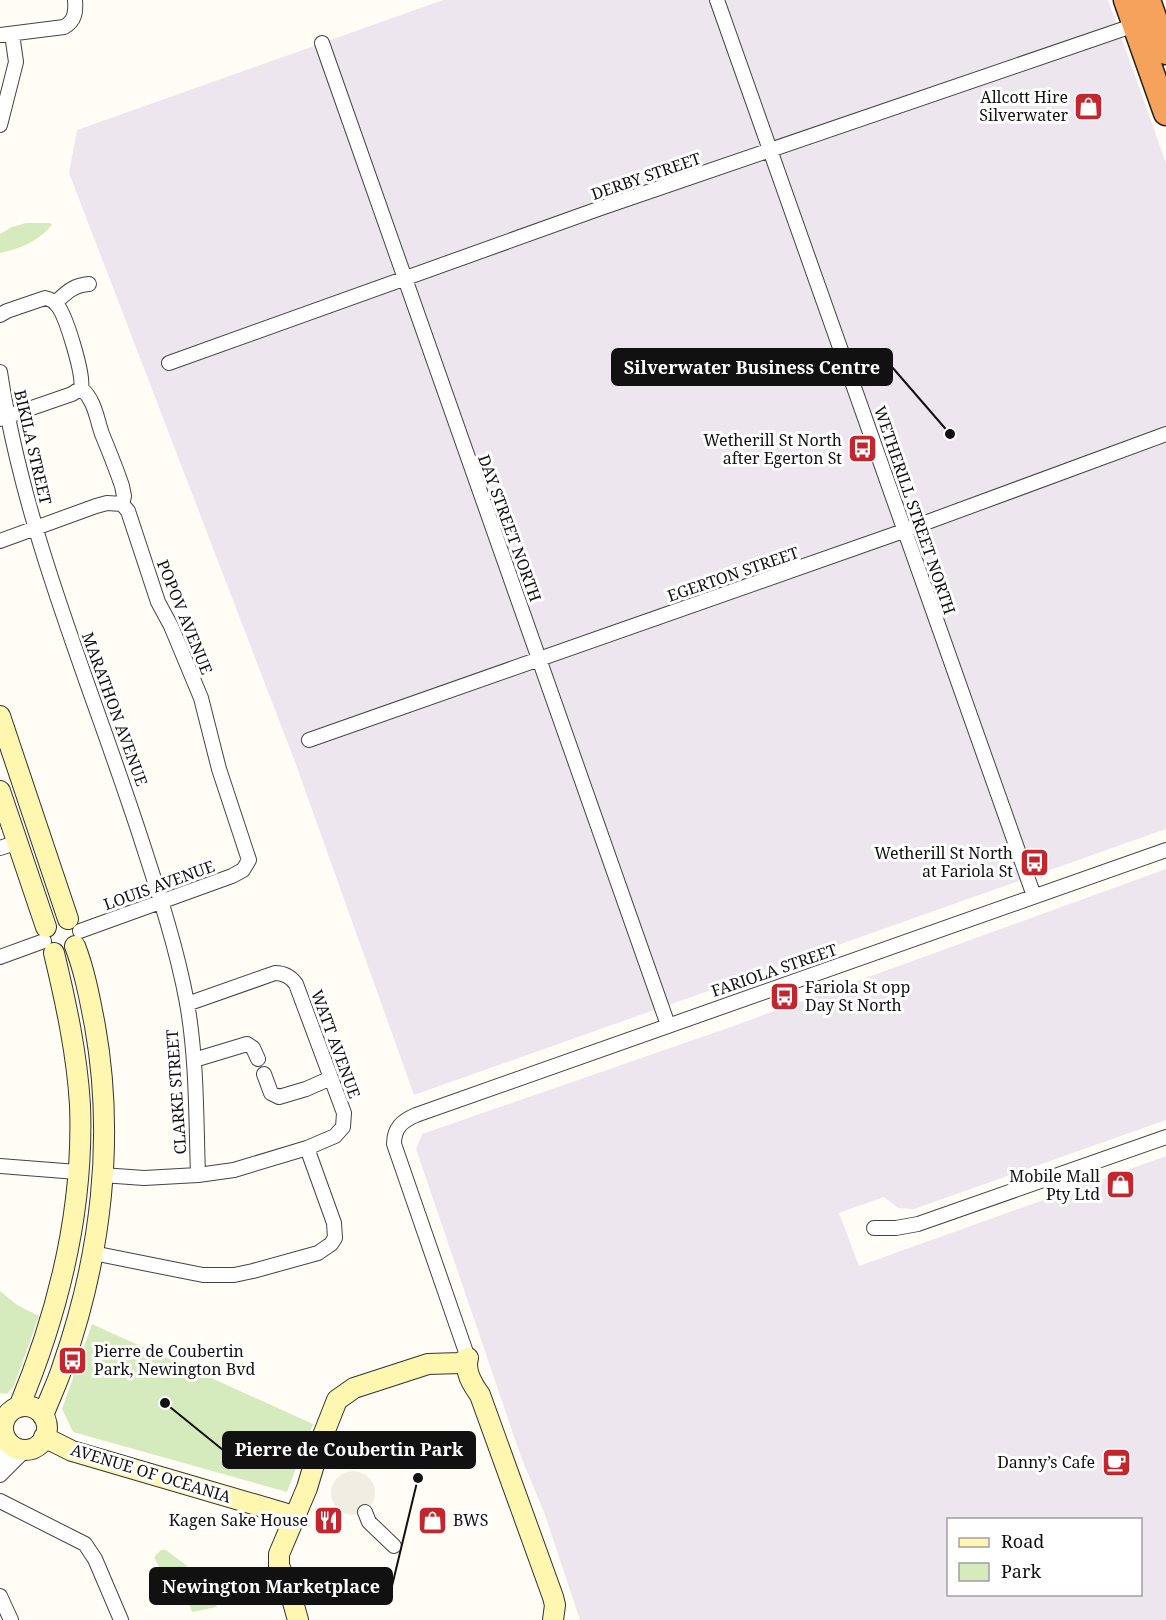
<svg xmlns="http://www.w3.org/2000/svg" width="1166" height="1620" font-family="'Noto Serif',serif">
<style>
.industrial{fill:#eee6ef;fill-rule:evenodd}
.green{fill:#d5ebbd}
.plaza{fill:#f1ede2}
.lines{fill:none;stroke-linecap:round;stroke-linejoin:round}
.street-casing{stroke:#444;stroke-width:16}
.secondary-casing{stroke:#333;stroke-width:22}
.highway-casing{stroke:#222;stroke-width:27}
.street{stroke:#fff;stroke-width:14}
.secondary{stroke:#fff6b0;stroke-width:20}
.highway{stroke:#f5a25d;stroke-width:24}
.labels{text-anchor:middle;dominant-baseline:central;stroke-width:6;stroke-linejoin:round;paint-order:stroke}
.poi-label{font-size:16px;fill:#111;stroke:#fff;text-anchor:end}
.street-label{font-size:16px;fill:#111;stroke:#fff}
.leader{fill:none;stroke:#111;stroke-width:2}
.callout-dot{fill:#111;stroke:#fff;stroke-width:2}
.callout{fill:#111;stroke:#111;stroke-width:2}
.callout-label{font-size:18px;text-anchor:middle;font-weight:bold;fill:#fff}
</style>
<rect width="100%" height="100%" fill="#fffdf5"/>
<path class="industrial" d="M 443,0 L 1108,0 L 1166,163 L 1166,829 L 414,1095 L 295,762 L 69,173 L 77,130 Z
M 1166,869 L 1166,1120 L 914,1209 L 898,1208 L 884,1197 L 839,1213 L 859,1266 L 1166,1156 L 1166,1620 L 580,1620 L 544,1512 L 521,1457 L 416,1149 L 422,1134 L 725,1029 ZM 948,1520 L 1140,1520 L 1140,1594 L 948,1594 Z"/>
<path class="green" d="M 26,223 L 50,223 L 52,225 C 37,242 22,248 0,253 L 0,234 L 12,227 Z
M 0,1291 L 17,1305 L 39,1316 L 14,1386 L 7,1394 L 0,1393 Z
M 92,1324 L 313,1424 L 287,1492 L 73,1432 L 62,1409 Z
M 161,1550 L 166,1550 L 186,1565 L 217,1607 L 192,1612 L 187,1598 L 178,1590 L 169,1586 L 154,1557 Z"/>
<path class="plaza" d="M331 1493a22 22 0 1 1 44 0a22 22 0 1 1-44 0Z"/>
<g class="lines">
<defs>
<path id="street" d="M 717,0 L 1034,896
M 0,35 L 64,27 C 75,21 76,12 75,0
M 322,43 L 668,1025
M 0,125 L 16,62 L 12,34
M 55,303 C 66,293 73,285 89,284
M 0,315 L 7,311 L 45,298 C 50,299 54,301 57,305 C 66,315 84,375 81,388 L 72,394 L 0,419
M 169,363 L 601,208 L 1135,25
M 0,372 C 25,536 93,689 143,845 C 160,897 177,949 187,1003 C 197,1060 196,1118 198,1175
M 81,388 C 95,401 96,416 102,434 C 109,451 116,468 122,486 L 124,496 L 122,504
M 0,541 L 96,506 L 107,503 L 122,504
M 309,740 L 895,534 L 1166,434
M 0,848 L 18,842
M 80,931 L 232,876 L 243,870 L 249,860 L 219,769 L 201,698 L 171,626 L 158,602 L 128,511 L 122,504
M 0,957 L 44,941
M 194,1060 L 247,1044 L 253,1048 L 258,1059
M 264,1074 L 271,1093 L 279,1097 L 306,1089 L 331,1078
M 0,1166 L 77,1172
M 102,1175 L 144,1178 L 198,1175 L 234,1170 L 307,1148 L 335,1136 L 343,1127 L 344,1113 L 296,984 C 291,977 284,973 275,973 L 187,1004
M 874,1228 L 896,1228 L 918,1224 L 1166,1137
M 93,1253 L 203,1275 L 234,1275 L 253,1271 L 318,1253 L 331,1244 L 335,1238 L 334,1223 L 307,1148
M 468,1358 L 394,1144 C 394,1128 402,1121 416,1115 L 1166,850
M 0,1468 L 6,1438
M 0,1475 L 25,1450
M 0,1501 L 85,1544 L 95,1559 L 121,1620
M 365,1512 L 369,1522 L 394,1546
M 0,1596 L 11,1620"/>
<path id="secondary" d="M 0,716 L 68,919
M 0,791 L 46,927
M 468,1358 C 464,1371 472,1384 480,1395 L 553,1597 L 555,1605 L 553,1620
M3 1428a22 22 0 1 1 44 0a22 22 0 1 1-44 0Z
M 19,1407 C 59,1311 84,1211 80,1105 C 77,1054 66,1003 54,953
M 43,1416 C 49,1399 58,1382 63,1365 C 101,1257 115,1139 95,1026 C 90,1000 85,972 75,946
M 44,1437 L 72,1451 L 294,1516
M 298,1620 L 289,1588 L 279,1566 L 279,1554 L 307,1488 L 322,1438 L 337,1400 L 354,1388 L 428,1364 L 460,1363 L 468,1358"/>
<path id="highway" d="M 1126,0 L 1166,113
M 1148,0 L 1166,52"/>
</defs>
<use href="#street" class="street-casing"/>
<use href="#secondary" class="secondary-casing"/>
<use href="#highway" class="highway-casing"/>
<use href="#street" class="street"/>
<use href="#secondary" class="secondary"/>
<use href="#highway" class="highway"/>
</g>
<defs>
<symbol id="shop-square" viewBox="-11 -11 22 22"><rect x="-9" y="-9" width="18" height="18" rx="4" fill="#c4262e" stroke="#fff"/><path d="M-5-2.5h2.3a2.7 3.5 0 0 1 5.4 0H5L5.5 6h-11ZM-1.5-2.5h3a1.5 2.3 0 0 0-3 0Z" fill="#fff"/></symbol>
<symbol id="bus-square" viewBox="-11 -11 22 22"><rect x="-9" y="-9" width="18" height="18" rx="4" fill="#c4262e" stroke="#fff"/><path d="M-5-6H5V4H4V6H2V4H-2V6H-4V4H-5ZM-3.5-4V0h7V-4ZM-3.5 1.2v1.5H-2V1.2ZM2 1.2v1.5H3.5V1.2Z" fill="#fff"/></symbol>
<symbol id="cafe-square" viewBox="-11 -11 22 22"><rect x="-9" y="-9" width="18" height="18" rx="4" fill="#c4262e" stroke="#fff"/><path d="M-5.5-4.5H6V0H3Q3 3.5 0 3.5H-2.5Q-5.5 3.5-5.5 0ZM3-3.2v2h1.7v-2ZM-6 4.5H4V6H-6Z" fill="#fff"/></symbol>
<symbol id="restaurant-square" viewBox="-11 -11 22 22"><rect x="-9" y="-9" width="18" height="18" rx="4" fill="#c4262e" stroke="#fff"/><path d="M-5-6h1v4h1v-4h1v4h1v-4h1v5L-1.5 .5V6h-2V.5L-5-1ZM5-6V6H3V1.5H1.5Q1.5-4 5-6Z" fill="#fff"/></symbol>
</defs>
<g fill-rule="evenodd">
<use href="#shop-square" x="1072" y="90" width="33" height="33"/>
<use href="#bus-square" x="846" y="432" width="33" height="33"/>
<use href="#bus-square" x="1018" y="846" width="33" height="33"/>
<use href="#bus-square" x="768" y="980" width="33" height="33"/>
<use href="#shop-square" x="1104" y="1168" width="33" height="33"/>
<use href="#bus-square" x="56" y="1344" width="33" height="33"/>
<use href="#cafe-square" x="1100" y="1446" width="33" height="33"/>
<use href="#restaurant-square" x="312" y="1504" width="33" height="33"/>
<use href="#shop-square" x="416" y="1504" width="33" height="33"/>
</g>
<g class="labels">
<g class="poi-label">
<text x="1068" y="97">Allcott Hire<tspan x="1068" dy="18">Silverwater</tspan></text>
<text x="842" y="440">Wetherill St North<tspan x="842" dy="18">after Egerton St</tspan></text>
<text x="1013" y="853">Wetherill St North<tspan x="1013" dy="18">at Fariola St</tspan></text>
<text x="805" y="987" text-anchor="start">Fariola St opp<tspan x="805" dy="18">Day St North</tspan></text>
<text x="1100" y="1176">Mobile Mall<tspan x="1100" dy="18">Pty Ltd</tspan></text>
<text x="94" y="1351" text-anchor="start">Pierre de Coubertin<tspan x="94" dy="18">Park, Newington Bvd</tspan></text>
<text x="1095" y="1462">Danny’s Cafe</text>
<text x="308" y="1520">Kagen Sake House</text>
<text x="453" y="1520" text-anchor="start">BWS</text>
</g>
<g class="street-label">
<text transform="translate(646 176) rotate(-19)">DERBY STREET</text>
<text transform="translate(33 447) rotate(77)">BIKILA STREET</text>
<text transform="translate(915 510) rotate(71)">WETHERILL STREET NORTH</text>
<text transform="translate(510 528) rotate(70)">DAY STREET NORTH</text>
<text transform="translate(733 574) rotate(-19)">EGERTON STREET</text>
<text transform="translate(185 617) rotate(68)">POPOV AVENUE</text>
<text transform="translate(115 709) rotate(70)">MARATHON AVENUE</text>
<text transform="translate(159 885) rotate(-20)">LOUIS AVENUE</text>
<text transform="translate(774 970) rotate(-19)">FARIOLA STREET</text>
<text transform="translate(336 1044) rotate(70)">WATT AVENUE</text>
<text transform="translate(176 1092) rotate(-94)">CLARKE STREET</text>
<text transform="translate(151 1473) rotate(17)">AVENUE OF OCEANIA</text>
</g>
</g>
<path class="leader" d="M950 434L892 367M165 1403L223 1450M418 1478L392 1586"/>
<g class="callout-dot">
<circle cx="950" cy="434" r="6"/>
<circle cx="165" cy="1403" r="6"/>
<circle cx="418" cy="1478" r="6"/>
</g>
<g class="callout">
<rect x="612" y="349" width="280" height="36" rx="6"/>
<rect x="223" y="1432" width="252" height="36" rx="6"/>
<rect x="150" y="1568" width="242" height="36" rx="6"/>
</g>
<g class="callout-label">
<text x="752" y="374">Silverwater Business Centre</text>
<text x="349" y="1456">Pierre de Coubertin Park</text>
<text x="271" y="1593">Newington Marketplace</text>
</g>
<rect x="947" y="1518" width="195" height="78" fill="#ffffff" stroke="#a0a0a0" stroke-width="1.5"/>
<rect x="959" y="1538" width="30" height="9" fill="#fff6b0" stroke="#a0a0a0" stroke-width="1.5"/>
<text x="1001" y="1548" font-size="18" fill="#111111">Road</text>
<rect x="959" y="1563" width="30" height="18" fill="#d5ebbd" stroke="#a0a0a0" stroke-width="1.5"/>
<text x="1001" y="1578" font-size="18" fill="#111111">Park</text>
</svg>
